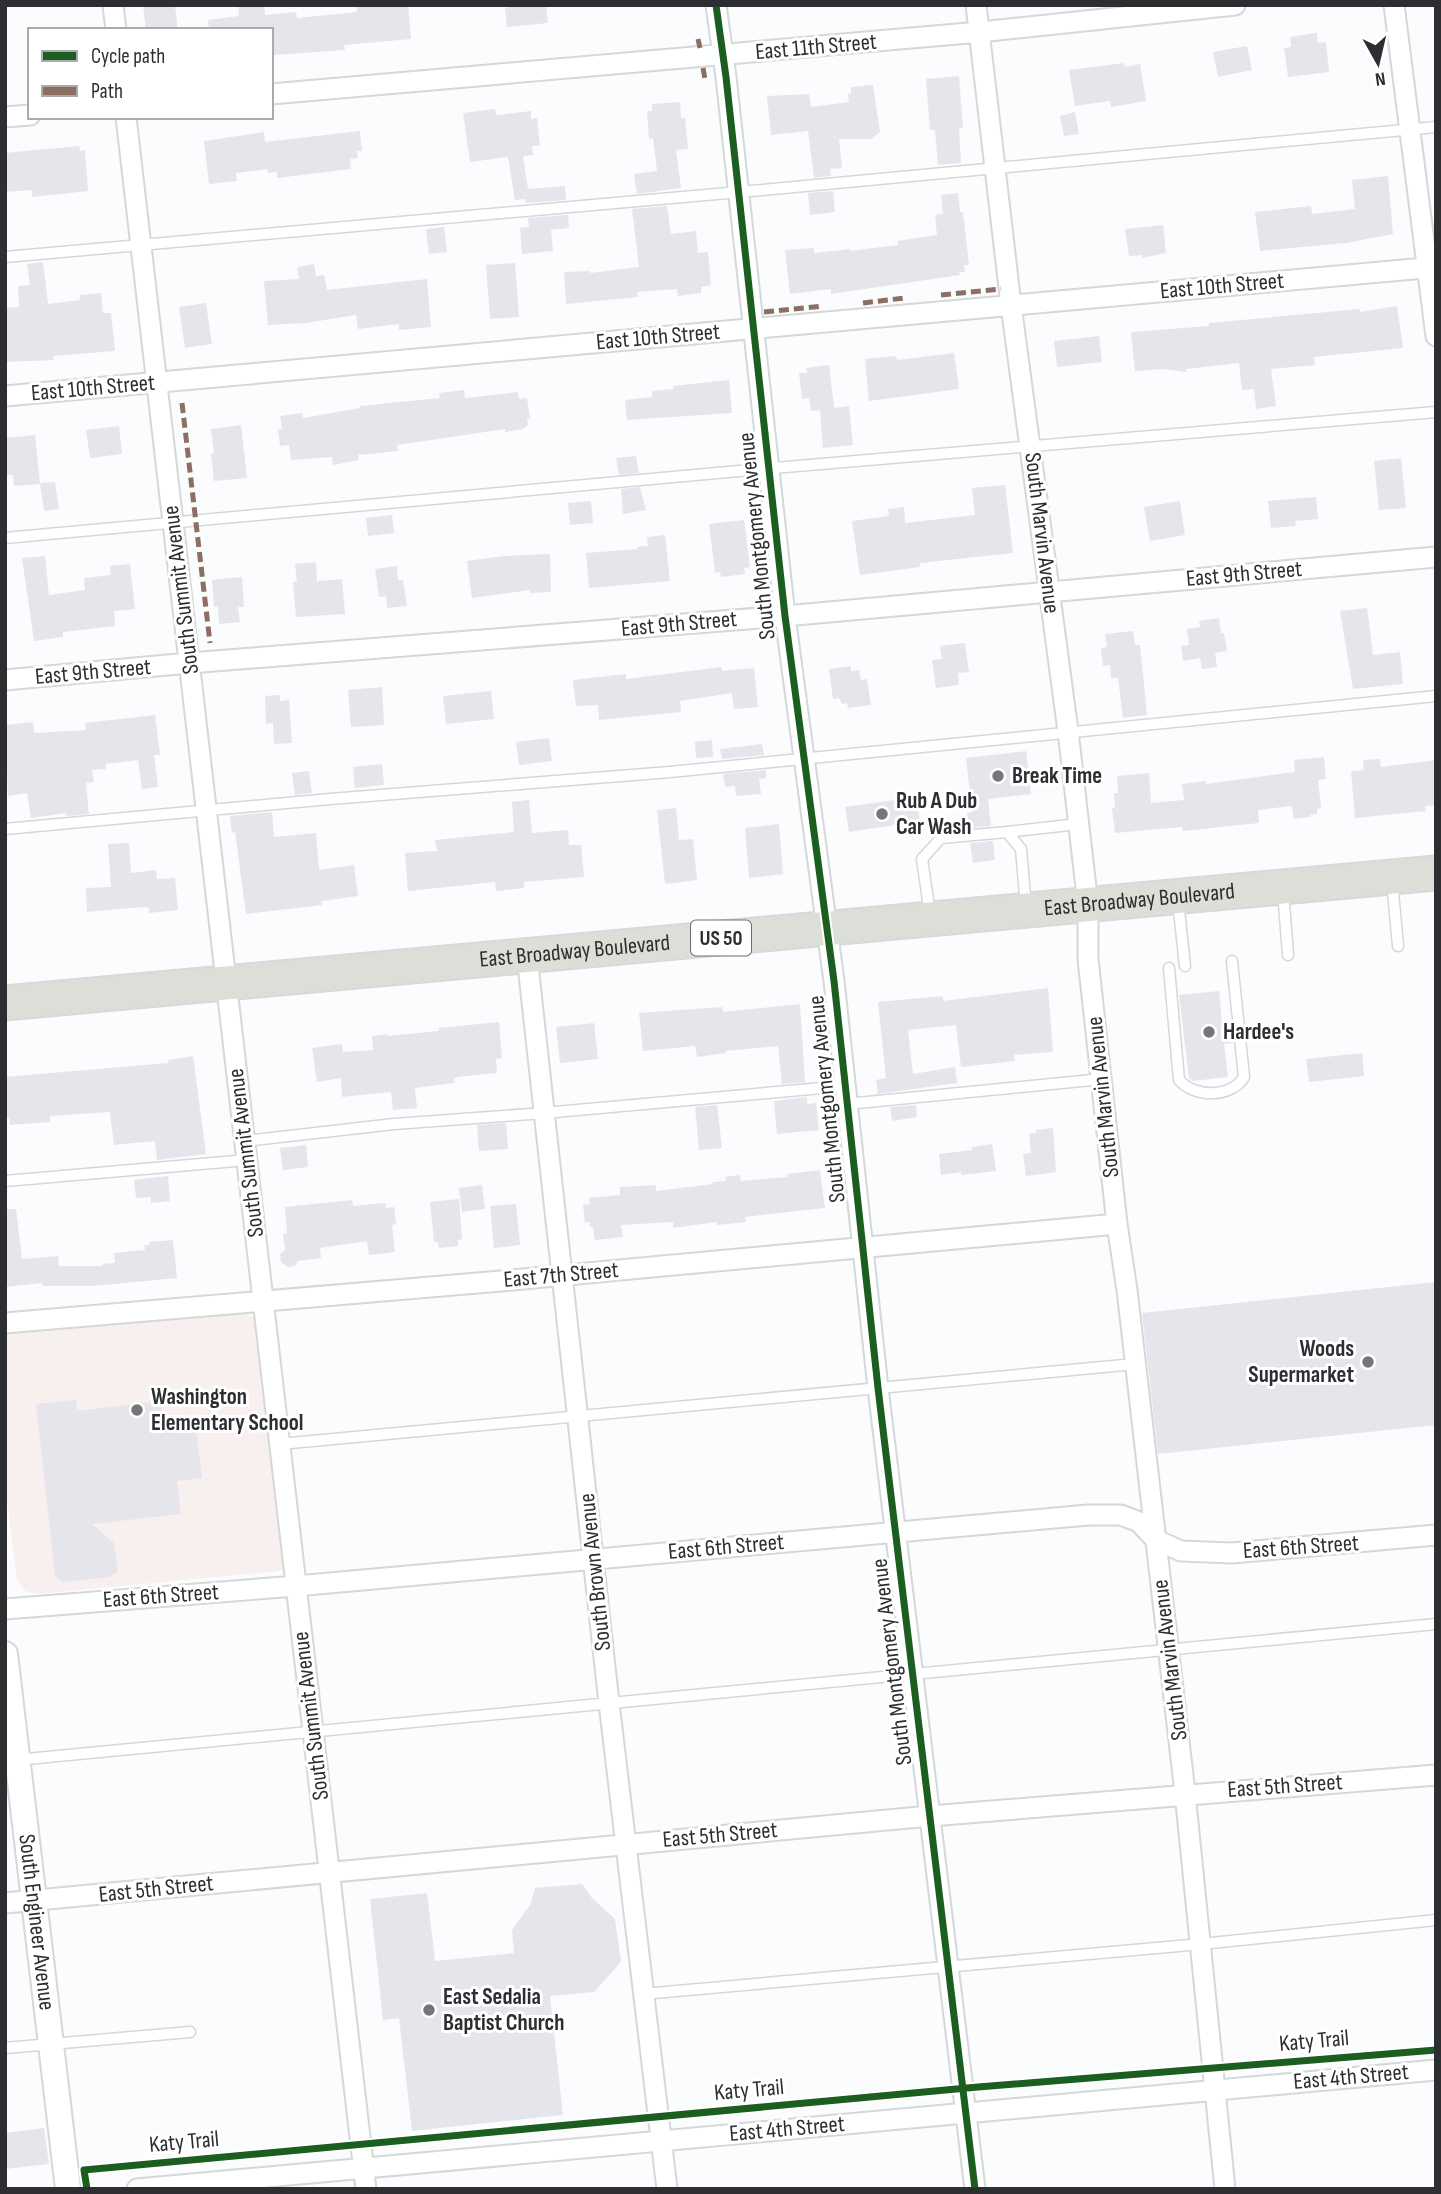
<svg xmlns="http://www.w3.org/2000/svg" width="1441" height="2194" font-family="'Sofia Sans Condensed',sans-serif">
<style>
.industrial{fill:#f8f0ee}
.building{fill:#e5e5eb}
.lines{fill:none;stroke-linecap:round;stroke-linejoin:round}
.service-casing{stroke:#d6d7d9;stroke-width:13}
.minor-casing{stroke:#d6d7d9;stroke-width:23}
.tertiary-casing{stroke:#d6d7d9;stroke-width:28}
.trunk-casing{stroke:#d8d9da;stroke-width:37}
.service{stroke:#feffff;stroke-width:10}
.minor{stroke:#feffff;stroke-width:19}
.tertiary{stroke:#feffff;stroke-width:24}
.trunk{stroke:#dcded8;stroke-width:33}
.quiet{stroke:#8d6e63;stroke-width:5;stroke-dasharray:10 5;stroke-linecap:butt}
.cycleway-casing{stroke:#fff;stroke-width:11}
.cycleway{stroke:#1b5e20;stroke-width:7}
.poi-dot{fill:#757679;stroke:#fff;stroke-width:2.5}
.labels{text-anchor:middle;dominant-baseline:central;stroke-width:6;stroke-linejoin:round;paint-order:stroke}
.shield{fill:#fff;stroke:#6c6d70;stroke-width:2}
.shield-label{font-size:21px;font-weight:bold;fill:#2d2e32}
.street-label{font-size:23px;fill:#2d2e32;stroke:#fff}
.poi-label{font-size:23px;font-weight:bold;fill:#2d2e32;stroke:#fff;text-anchor:start}
</style>
<rect width="100%" height="100%" fill="#fbfcfe"/>
<path class="industrial" d="M 243,1312 L 254,1317 L 259,1327 L 286,1565 L 279,1571 L 38,1594 L 25,1591 L 17,1579 L 5,1486 L 5,1335 Z"/>
<path class="building" d="M 143,5 L 175,5 L 178,30 L 146,30 Z
M 238,5 L 264,5 L 265,15 L 296,12 L 297,18 L 357,12 L 356,5 L 408,5 L 411,39 L 344,45 L 345,50 L 273,55 L 271,30 L 209,30 L 208,20 L 239,16 Z
M 514,5 L 546,5 L 548,23 L 507,27 L 505,8 Z
M 1317,33 L 1318,43 L 1326,42 L 1329,72 L 1288,77 L 1284,48 L 1291,47 L 1290,37 Z
M 1247,46 L 1252,70 L 1218,77 L 1213,52 Z
M 1124,63 L 1125,67 L 1140,64 L 1146,101 L 1111,107 L 1110,101 L 1075,106 L 1069,70 Z
M 959,76 L 963,128 L 959,128 L 961,163 L 938,165 L 935,130 L 930,130 L 926,79 Z
M 873,85 L 880,132 L 871,139 L 839,139 L 842,168 L 830,169 L 831,176 L 814,178 L 808,131 L 771,135 L 767,96 L 809,94 L 811,107 L 849,102 L 848,94 L 851,93 L 851,87 Z
M 680,102 L 681,118 L 685,118 L 688,149 L 676,150 L 681,188 L 637,194 L 634,174 L 657,171 L 653,138 L 649,139 L 647,111 L 652,111 L 652,104 Z
M 495,109 L 496,115 L 531,111 L 531,119 L 537,118 L 540,146 L 532,146 L 533,155 L 523,156 L 528,189 L 565,186 L 566,200 L 526,203 L 525,199 L 515,200 L 508,157 L 470,162 L 463,113 Z
M 1075,112 L 1079,134 L 1064,136 L 1060,116 Z
M 360,131 L 362,151 L 357,151 L 358,158 L 350,159 L 351,169 L 277,178 L 277,172 L 268,173 L 267,169 L 236,173 L 237,181 L 209,184 L 204,141 L 264,132 L 265,142 Z
M 79,146 L 80,151 L 85,150 L 88,191 L 32,197 L 32,190 L 5,192 L 5,153 Z
M 1388,176 L 1393,234 L 1346,243 L 1260,251 L 1255,212 L 1311,206 L 1312,214 L 1355,209 L 1352,180 Z
M 833,191 L 835,212 L 810,215 L 808,193 Z
M 958,193 L 960,212 L 963,212 L 969,265 L 964,265 L 965,272 L 959,272 L 960,275 L 831,294 L 831,289 L 790,294 L 785,250 L 814,248 L 814,253 L 850,249 L 850,251 L 898,245 L 897,241 L 937,235 L 935,215 L 943,214 L 941,195 Z
M 667,206 L 671,234 L 696,231 L 698,253 L 708,252 L 711,285 L 701,287 L 701,293 L 678,296 L 677,289 L 637,292 L 638,297 L 566,304 L 564,272 L 590,271 L 590,273 L 639,267 L 632,209 Z
M 568,215 L 569,228 L 551,230 L 553,251 L 522,254 L 520,228 L 529,227 L 528,218 Z
M 1163,225 L 1166,253 L 1142,258 L 1142,255 L 1129,256 L 1125,229 Z
M 444,227 L 447,252 L 429,254 L 426,229 Z
M 43,262 L 48,304 L 80,300 L 80,295 L 101,293 L 103,313 L 111,313 L 115,351 L 53,356 L 54,360 L 5,362 L 5,308 L 19,307 L 18,286 L 30,285 L 27,264 Z
M 515,263 L 519,317 L 490,319 L 486,265 Z
M 314,264 L 316,276 L 324,275 L 327,290 L 427,279 L 431,327 L 399,330 L 399,324 L 358,329 L 356,315 L 306,323 L 268,325 L 264,281 L 299,279 L 297,267 Z
M 206,303 L 212,344 L 185,348 L 179,307 Z
M 1397,306 L 1403,348 L 1314,357 L 1315,365 L 1271,369 L 1276,406 L 1256,409 L 1254,389 L 1242,390 L 1239,363 L 1186,369 L 1186,372 L 1162,369 L 1135,371 L 1131,332 L 1209,326 L 1209,323 L 1360,309 L 1360,312 Z
M 1099,336 L 1102,362 L 1057,367 L 1054,341 Z
M 954,353 L 959,389 L 869,401 L 865,359 L 896,356 L 897,360 Z
M 829,365 L 834,408 L 849,406 L 853,445 L 823,448 L 820,410 L 811,411 L 809,398 L 802,399 L 799,373 L 807,373 L 806,368 Z
M 729,380 L 732,413 L 627,420 L 625,400 L 652,397 L 652,391 L 673,389 L 673,386 Z
M 464,390 L 465,398 L 518,392 L 519,399 L 527,398 L 530,419 L 527,419 L 528,425 L 523,429 L 505,432 L 505,429 L 397,445 L 398,451 L 358,455 L 359,460 L 333,465 L 332,457 L 291,460 L 289,445 L 280,446 L 278,429 L 282,429 L 280,416 L 302,413 L 303,418 L 360,408 L 360,406 L 440,398 L 439,393 Z
M 241,425 L 247,478 L 214,481 L 211,454 L 214,453 L 211,429 Z
M 119,426 L 122,454 L 90,458 L 86,430 Z
M 35,435 L 40,484 L 14,486 L 13,475 L 5,475 L 5,438 Z
M 636,456 L 639,473 L 619,475 L 616,458 Z
M 1401,458 L 1406,508 L 1379,510 L 1374,461 Z
M 55,482 L 59,509 L 44,511 L 40,483 Z
M 1005,485 L 1013,553 L 920,563 L 920,567 L 860,575 L 852,521 L 889,516 L 888,509 L 904,507 L 905,523 L 975,515 L 972,488 Z
M 640,487 L 646,510 L 623,514 L 621,489 Z
M 1316,497 L 1318,519 L 1295,521 L 1296,526 L 1271,528 L 1268,501 Z
M 591,501 L 593,523 L 570,525 L 568,503 Z
M 1180,501 L 1185,535 L 1150,541 L 1144,507 Z
M 392,515 L 394,533 L 368,536 L 366,518 Z
M 744,520 L 750,567 L 744,568 L 745,574 L 721,577 L 720,572 L 715,573 L 709,524 Z
M 665,535 L 670,581 L 589,588 L 586,553 L 638,549 L 637,547 L 648,546 L 647,537 Z
M 550,554 L 551,592 L 530,593 L 530,590 L 472,598 L 467,561 L 503,556 Z
M 45,556 L 49,595 L 85,590 L 84,578 L 111,575 L 110,566 L 130,564 L 135,609 L 114,611 L 115,626 L 63,632 L 63,637 L 34,641 L 22,558 Z
M 316,562 L 317,581 L 342,579 L 345,614 L 296,617 L 293,582 L 297,582 L 295,564 Z
M 397,566 L 398,580 L 403,580 L 407,606 L 387,608 L 386,596 L 379,597 L 375,569 Z
M 242,577 L 244,607 L 238,607 L 240,622 L 219,624 L 218,607 L 214,607 L 212,580 Z
M 1367,608 L 1373,655 L 1400,652 L 1403,684 L 1353,689 L 1340,611 Z
M 1219,618 L 1221,634 L 1224,633 L 1227,651 L 1215,653 L 1217,667 L 1202,669 L 1200,658 L 1183,661 L 1181,646 L 1189,645 L 1187,629 L 1200,627 L 1199,621 Z
M 1133,631 L 1135,645 L 1140,645 L 1147,715 L 1123,718 L 1118,678 L 1111,678 L 1110,665 L 1103,666 L 1101,648 L 1107,647 L 1105,634 Z
M 965,643 L 969,672 L 958,673 L 959,685 L 936,688 L 932,660 L 942,659 L 940,646 Z
M 851,666 L 851,671 L 859,670 L 861,680 L 867,679 L 871,705 L 848,708 L 847,703 L 842,704 L 839,698 L 833,699 L 829,669 Z
M 721,667 L 722,671 L 754,668 L 758,707 L 734,709 L 732,693 L 680,701 L 681,712 L 599,720 L 598,705 L 576,706 L 573,680 L 626,674 L 626,679 Z
M 382,687 L 384,725 L 351,727 L 348,690 Z
M 491,691 L 494,719 L 446,724 L 443,696 Z
M 280,695 L 280,701 L 289,700 L 292,743 L 274,744 L 273,723 L 266,724 L 265,696 Z
M 155,715 L 160,755 L 154,755 L 158,787 L 142,789 L 138,760 L 106,764 L 106,769 L 92,770 L 94,782 L 86,783 L 89,814 L 66,816 L 66,813 L 31,818 L 27,793 L 8,796 L 5,725 L 33,722 L 34,733 L 86,730 L 85,723 Z
M 549,738 L 552,761 L 519,765 L 516,742 Z
M 712,740 L 713,757 L 696,758 L 695,742 Z
M 762,744 L 764,755 L 722,759 L 720,749 Z
M 1026,751 L 1031,794 L 988,799 L 991,826 L 969,828 L 967,813 L 972,812 L 966,758 Z
M 1324,757 L 1326,779 L 1318,780 L 1321,808 L 1317,809 L 1317,814 L 1310,815 L 1310,817 L 1294,819 L 1292,806 L 1258,810 L 1259,823 L 1183,831 L 1182,827 L 1115,833 L 1112,808 L 1115,808 L 1114,793 L 1118,793 L 1117,776 L 1149,773 L 1151,803 L 1184,800 L 1182,784 L 1206,781 L 1206,784 L 1295,772 L 1294,760 Z
M 1380,759 L 1381,767 L 1436,760 L 1436,805 L 1425,806 L 1426,811 L 1355,818 L 1351,771 L 1364,770 L 1363,760 Z
M 382,764 L 384,785 L 355,788 L 353,767 Z
M 766,770 L 766,778 L 759,779 L 761,794 L 736,796 L 735,786 L 725,787 L 723,774 Z
M 309,771 L 312,793 L 295,795 L 292,773 Z
M 916,797 L 920,821 L 849,832 L 845,807 Z
M 529,800 L 532,833 L 568,830 L 569,845 L 581,845 L 584,877 L 524,882 L 524,888 L 496,891 L 495,882 L 408,891 L 405,853 L 437,851 L 435,840 L 514,832 L 512,802 Z
M 676,808 L 679,840 L 693,839 L 697,880 L 665,884 L 657,810 Z
M 272,812 L 274,837 L 316,833 L 319,870 L 354,865 L 358,896 L 322,901 L 322,905 L 246,914 L 235,832 L 232,833 L 230,816 Z
M 779,824 L 783,874 L 749,878 L 745,828 Z
M 993,841 L 995,860 L 973,863 L 970,843 Z
M 129,843 L 131,873 L 156,870 L 157,879 L 175,878 L 178,910 L 149,913 L 149,908 L 143,907 L 87,912 L 86,888 L 111,887 L 108,844 Z
M 1048,988 L 1053,1052 L 1014,1055 L 1015,1061 L 961,1067 L 956,1025 L 908,1030 L 913,1074 L 955,1067 L 957,1083 L 878,1094 L 876,1080 L 886,1078 L 878,1002 L 943,996 L 943,1001 Z
M 1219,991 L 1222,1023 L 1231,1022 L 1233,1043 L 1224,1044 L 1228,1077 L 1193,1081 L 1189,1078 L 1179,995 Z
M 800,1004 L 805,1082 L 782,1084 L 778,1046 L 726,1051 L 726,1053 L 697,1057 L 695,1046 L 643,1051 L 639,1013 L 722,1007 L 723,1012 Z
M 499,1022 L 502,1058 L 496,1059 L 497,1073 L 457,1077 L 454,1079 L 454,1083 L 415,1088 L 417,1108 L 393,1110 L 391,1092 L 342,1097 L 341,1078 L 317,1082 L 312,1048 L 342,1044 L 343,1052 L 373,1050 L 372,1036 L 387,1034 L 388,1036 L 439,1031 L 438,1028 Z
M 594,1023 L 598,1059 L 560,1063 L 556,1027 Z
M 1362,1053 L 1364,1076 L 1309,1082 L 1306,1059 Z
M 193,1056 L 206,1154 L 157,1160 L 155,1141 L 114,1145 L 110,1112 L 50,1116 L 50,1122 L 10,1125 L 9,1118 L 5,1118 L 5,1077 L 168,1063 L 168,1060 Z
M 807,1097 L 807,1104 L 816,1103 L 819,1130 L 777,1134 L 774,1101 Z
M 717,1105 L 722,1148 L 699,1150 L 695,1107 Z
M 916,1105 L 917,1117 L 892,1121 L 890,1107 Z
M 506,1123 L 508,1149 L 479,1151 L 477,1125 Z
M 1053,1128 L 1056,1172 L 1026,1176 L 1023,1154 L 1031,1153 L 1029,1134 L 1036,1133 L 1036,1130 Z
M 992,1144 L 996,1171 L 961,1175 L 961,1172 L 941,1175 L 939,1154 L 972,1150 L 972,1147 Z
M 306,1145 L 308,1167 L 283,1170 L 280,1148 Z
M 820,1170 L 825,1208 L 745,1217 L 746,1222 L 717,1225 L 717,1222 L 673,1228 L 673,1222 L 621,1225 L 623,1237 L 595,1240 L 593,1227 L 590,1227 L 590,1222 L 585,1223 L 583,1205 L 590,1204 L 589,1198 L 620,1195 L 620,1187 L 656,1185 L 656,1191 L 713,1184 L 712,1182 L 726,1181 L 725,1177 L 740,1175 L 741,1181 L 788,1177 L 787,1174 Z
M 168,1176 L 170,1201 L 151,1203 L 151,1197 L 136,1198 L 134,1180 Z
M 482,1185 L 485,1209 L 462,1212 L 459,1188 Z
M 459,1199 L 462,1239 L 458,1240 L 458,1246 L 439,1248 L 438,1242 L 434,1242 L 430,1202 Z
M 352,1200 L 353,1206 L 385,1203 L 386,1208 L 394,1207 L 396,1224 L 392,1225 L 395,1252 L 369,1255 L 367,1241 L 320,1248 L 321,1258 L 298,1261 L 295,1266 L 288,1267 L 281,1262 L 280,1254 L 285,1250 L 283,1234 L 287,1233 L 285,1207 Z
M 516,1204 L 520,1245 L 494,1248 L 490,1206 Z
M 5,1209 L 16,1209 L 22,1259 L 58,1256 L 59,1266 L 103,1266 L 103,1264 L 115,1263 L 114,1253 L 145,1250 L 144,1245 L 150,1245 L 149,1242 L 173,1240 L 177,1278 L 93,1286 L 42,1286 L 42,1283 L 5,1287 Z
M 1436,1282 L 1436,1425 L 1158,1454 L 1142,1313 Z
M 76,1400 L 77,1411 L 161,1401 L 165,1432 L 196,1429 L 202,1478 L 177,1481 L 181,1514 L 92,1524 L 114,1543 L 118,1571 L 110,1577 L 62,1582 L 55,1575 L 36,1404 Z
M 582,1884 L 592,1898 L 615,1919 L 621,1962 L 594,1992 L 550,1996 L 563,2115 L 412,2131 L 399,2018 L 383,2020 L 370,1899 L 427,1893 L 435,1961 L 514,1953 L 512,1930 L 530,1905 L 535,1888 Z
M 44,2128 L 49,2164 L 5,2169 L 5,2133 Z"/>
<g class="lines">
<defs>
<path id="service" d="M 5,257 L 762,190 L 1436,127
M 5,538 L 750,470 L 1436,412
M 5,829 L 330,799 L 670,772 L 1436,696
M 1007,832 L 1078,824
M 1392,881 L 1398,946
M 1283,891 L 1288,955
M 1178,901 L 1185,966
M 930,914 L 922,859 L 941,838 L 1007,832 L 1021,849 L 1026,907
M 1169,968 L 1179,1080 C 1195,1098 1231,1098 1244,1077 L 1232,961
M 847,1104 L 1102,1079
M 245,1141 L 394,1124 L 544,1113 L 844,1086
M 5,1181 L 247,1160
M 280,1444 L 1135,1364
M 16,1760 L 1436,1624
M 643,1994 L 1201,1944 L 1436,1920
M 5,2048 L 190,2032"/>
<path id="minor" d="M 113,5 L 116,30
M 716,5 L 726,77 L 785,616 L 834,981 L 878,1388 L 975,2189
M 976,5 L 1011,305 L 1068,731 L 1088,905 L 1088,959 L 1117,1224 L 1127,1290 L 1185,1793 L 1225,2189
M 1394,5 L 1436,336
M 271,94 L 980,32 L 1235,5
M 5,117 L 30,115
M 126,117 L 366,2189
M 5,396 L 1436,267
M 5,680 L 189,663 L 785,616 L 1436,557
M 527,956 L 609,1703 L 667,2189
M 5,1323 L 501,1281 L 1117,1224
M 5,1609 L 296,1586 L 1088,1515 L 1121,1515 L 1139,1522 L 1156,1540 L 1181,1551 L 1232,1553 L 1436,1535
M 5,1903 L 930,1816 L 1436,1775
M 137,2189 L 1436,2070"/>
<g id="tertiary">
<path id="s1" d="M 5,1654 L 68,2189"/>
</g>
<g id="trunk">
<path id="s2" d="M 5,1003 L 1436,873"/>
</g>
</defs>
<use href="#service" class="service-casing"/>
<use href="#minor" class="minor-casing"/>
<use href="#tertiary" class="tertiary-casing"/>
<use href="#trunk" class="trunk-casing"/>
<use href="#service" class="service"/>
<use href="#minor" class="minor"/>
<use href="#tertiary" class="tertiary"/>
<use href="#trunk" class="trunk"/>
<path class="quiet" d="M 698,39 L 700,48
M 703,68 L 705,79
M 941,295 L 1001,289
M 863,303 L 904,298
M 764,312 L 823,306
M 182,403 L 210,643"/>
<defs>
<path id="cycleway" d="M 716,5 L 726,77 L 785,616 L 834,981 L 878,1388 L 975,2189
M 87,2189 L 84,2170 L 978,2087 L 1436,2050"/>
</defs>
<use href="#cycleway" class="cycleway-casing"/>
<use href="#cycleway" class="cycleway"/>
</g>
<g class="poi-dot">
<circle cx="998" cy="776" r="7"/>
<circle cx="882" cy="814" r="7"/>
<circle cx="1209" cy="1032" r="7"/>
<circle cx="1368" cy="1362" r="7"/>
<circle cx="137" cy="1410" r="7"/>
<circle cx="429" cy="2010" r="7"/>
</g>
<g class="labels">
<rect class="shield" x="691" y="920.5" width="60" height="35" rx="5"/>
<g class="shield-label">
<text x="721" y="938">US 50</text>
</g>
<g class="street-label">
<text transform="translate(816 47) rotate(-5)">East 11th Street</text>
<text transform="translate(1222 286) rotate(-5)">East 10th Street</text>
<text transform="translate(658 337) rotate(-5)">East 10th Street</text>
<text transform="translate(93 388) rotate(-5)">East 10th Street</text>
<text transform="translate(1042 533) rotate(83)">South Marvin Avenue</text>
<text transform="translate(757 536) rotate(-96)">South Montgomery Avenue</text>
<text transform="translate(1244 574) rotate(-5)">East 9th Street</text>
<text transform="translate(181 590) rotate(-97)">South Summit Avenue</text>
<text transform="translate(679 624) rotate(-5)">East 9th Street</text>
<text transform="translate(93 672) rotate(-5)">East 9th Street</text>
<text stroke="none"><textPath href="#s2" startOffset="1139">East Broadway Boulevard</textPath></text>
<text stroke="none"><textPath href="#s2" startOffset="572">East Broadway Boulevard</textPath></text>
<text transform="translate(1103 1097) rotate(-96)">South Marvin Avenue</text>
<text transform="translate(827 1099) rotate(-96)">South Montgomery Avenue</text>
<text transform="translate(246 1153) rotate(-97)">South Summit Avenue</text>
<text transform="translate(561 1275) rotate(-5)">East 7th Street</text>
<text transform="translate(726 1547) rotate(-5)">East 6th Street</text>
<text transform="translate(1301 1547) rotate(-4)">East 6th Street</text>
<text transform="translate(595 1572) rotate(-96)">South Brown Avenue</text>
<text transform="translate(161 1596) rotate(-4)">East 6th Street</text>
<text transform="translate(1170 1660) rotate(-97)">South Marvin Avenue</text>
<text transform="translate(892 1662) rotate(-97)">South Montgomery Avenue</text>
<text transform="translate(311 1716) rotate(-97)">South Summit Avenue</text>
<text transform="translate(1285 1786) rotate(-4)">East 5th Street</text>
<text transform="translate(720 1835) rotate(-5)">East 5th Street</text>
<text transform="translate(156 1889) rotate(-6)">East 5th Street</text>
<text stroke="none"><textPath href="#s1" startOffset="270">South Engineer Avenue</textPath></text>
<text transform="translate(1314 2041) rotate(-5)">Katy Trail</text>
<text transform="translate(1351 2077) rotate(-5)">East 4th Street</text>
<text transform="translate(749 2090) rotate(-5)">Katy Trail</text>
<text transform="translate(787 2129) rotate(-5)">East 4th Street</text>
<text transform="translate(184 2142) rotate(-5)">Katy Trail</text>
</g>
<g class="poi-label">
<text x="1012" y="776">Break Time</text>
<text x="896" y="801">Rub A Dub<tspan x="896" dy="26">Car Wash</tspan></text>
<text x="1223" y="1032">Hardee's</text>
<text x="1354" y="1349" text-anchor="end">Woods<tspan x="1354" dy="26">Supermarket</tspan></text>
<text x="151" y="1397">Washington<tspan x="151" dy="26">Elementary School</tspan></text>
<text x="443" y="1997">East Sedalia<tspan x="443" dy="26">Baptist Church</tspan></text>
</g>
</g>
<rect width="1441" height="2194" fill="none" stroke="#2d2e32" stroke-width="14"/>
<rect x="28" y="28" width="245" height="91" fill="#ffffff" stroke="#ababad" stroke-width="2"/>
<rect x="42" y="51" width="35" height="10" fill="#1b5e20" stroke="#ababad" stroke-width="2"/>
<text x="91" y="63" font-size="21" fill="#2d2e32">Cycle path</text>
<rect x="42" y="86" width="35" height="10" fill="#8d6e63" stroke="#ababad" stroke-width="2"/>
<text x="91" y="98" font-size="21" fill="#2d2e32">Path</text>
<g transform="translate(1378 63) rotate(172)" stroke="#ffffff" stroke-width="5" paint-order="stroke">
<path d="M0-5L12 26L0 18L-12 26Z" fill="#2d2e32"/>
<text y="-10" font-size="19" font-weight="bold" text-anchor="middle" fill="#2d2e32">N</text>
</g>
</svg>
